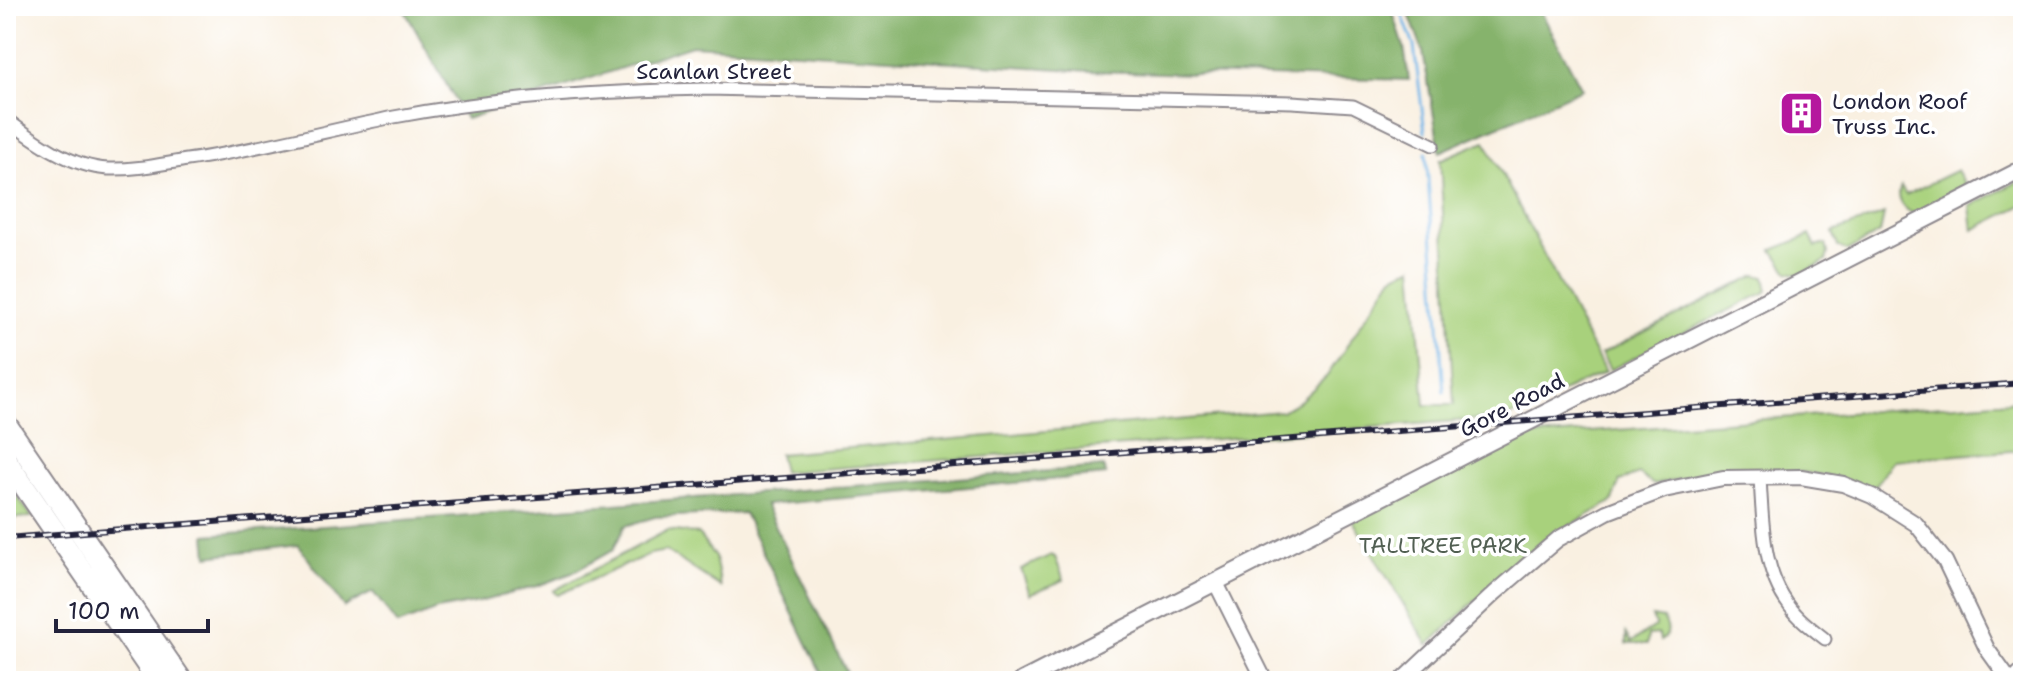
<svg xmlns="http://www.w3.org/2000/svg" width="2029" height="687" font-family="'Shantell Sans',sans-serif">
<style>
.green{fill:#a8d17c;stroke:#657a5c;stroke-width:2}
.forest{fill:#86b36c;stroke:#546a54;stroke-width:2}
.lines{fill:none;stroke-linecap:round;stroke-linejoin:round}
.stream{stroke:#71b4e6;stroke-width:3}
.minor-casing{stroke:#8e898e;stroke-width:15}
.tertiary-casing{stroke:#8e898e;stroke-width:18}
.secondary-casing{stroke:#8e898e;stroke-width:20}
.trunk-casing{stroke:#8e898e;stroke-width:24}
.minor{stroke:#fff;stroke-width:11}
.tertiary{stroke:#fff;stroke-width:14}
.secondary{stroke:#fff;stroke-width:16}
.trunk{stroke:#fff;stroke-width:20}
.rail-casing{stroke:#22223b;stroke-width:6}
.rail{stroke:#fff;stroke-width:3;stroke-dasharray:9;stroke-linecap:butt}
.labels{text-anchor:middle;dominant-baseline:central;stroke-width:7;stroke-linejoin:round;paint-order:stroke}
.street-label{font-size:22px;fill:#22223b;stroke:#fff}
.poi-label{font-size:22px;fill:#22223b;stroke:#fff;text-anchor:start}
.park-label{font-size:22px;fill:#515f52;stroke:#fff}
</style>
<rect width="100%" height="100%" fill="#fff"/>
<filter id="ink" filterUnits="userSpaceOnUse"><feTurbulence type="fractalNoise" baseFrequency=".0125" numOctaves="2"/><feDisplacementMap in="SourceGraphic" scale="16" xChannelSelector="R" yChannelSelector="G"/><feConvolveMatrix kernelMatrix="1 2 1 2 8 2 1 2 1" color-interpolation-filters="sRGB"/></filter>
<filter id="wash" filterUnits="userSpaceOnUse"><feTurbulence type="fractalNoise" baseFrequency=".006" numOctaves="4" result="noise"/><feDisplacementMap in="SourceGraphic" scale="32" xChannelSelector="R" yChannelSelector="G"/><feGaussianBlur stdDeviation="1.8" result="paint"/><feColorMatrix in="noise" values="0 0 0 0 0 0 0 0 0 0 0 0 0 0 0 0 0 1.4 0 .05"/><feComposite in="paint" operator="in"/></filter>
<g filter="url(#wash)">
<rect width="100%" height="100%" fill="#f9f0e1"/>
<path class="green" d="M 1485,141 L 1605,372 L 1509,417 L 783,472 L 779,454 L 1282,411 L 1301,400 L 1327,376 L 1393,276 L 1413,266 L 1425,405 L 1454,405 L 1440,160 Z
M 1957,170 L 1968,189 L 1917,215 C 1904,211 1895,199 1901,187 L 1906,195 Z
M 2023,179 L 2023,205 L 1973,230 L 1970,206 Z
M 1884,214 L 1880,233 L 1847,251 L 1838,247 L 1833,232 Z
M 1810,235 L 1816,247 L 1826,244 L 1828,253 L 1826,261 L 1800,275 L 1788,272 L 1773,250 Z
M 1756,275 L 1765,277 L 1768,291 L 1610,370 L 1601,354 Z
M 2023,400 L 2023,450 L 1894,460 L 1873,489 C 1801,462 1727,466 1654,485 L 1639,474 L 1620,481 L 1613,501 L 1546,539 L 1521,559 L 1428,645 L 1353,521 L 1509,438 Z
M 6,481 L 32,517 L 6,519 Z
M 668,530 L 698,534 L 715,557 L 721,587 L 666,551 L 650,554 L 557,595 L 553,591 Z
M 1051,555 L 1055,557 L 1064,580 L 1030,594 L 1021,569 Z
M 1652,617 L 1663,619 C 1669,627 1670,636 1660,641 L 1659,634 L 1648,635 L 1647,644 L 1626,644 L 1626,634 L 1631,642 L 1656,626 Z"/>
<path class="forest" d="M 402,6 L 1391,6 L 1404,47 L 1409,80 L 1090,71 L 692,45 L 466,119 Z
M 1406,6 L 1538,6 L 1582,89 L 1440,152 L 1423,52 Z
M 1103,467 L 1106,475 L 765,505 L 851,681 L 825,681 L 744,513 L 655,517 L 625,526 L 613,550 L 572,573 L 537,586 L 479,602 L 437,610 L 398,625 L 373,592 L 344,607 L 298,545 L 208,556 L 206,535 Z"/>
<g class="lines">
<path class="stream" d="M 1399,6 L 1414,46 L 1425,132
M 1426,152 L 1444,392"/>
</g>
</g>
<g filter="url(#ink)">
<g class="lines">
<defs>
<path id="minor" d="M 6,119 C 35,141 71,167 108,169 C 135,170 161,164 187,160 C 257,150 325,131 394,117 C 498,97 603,91 708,89 L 1292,102 L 1353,106 L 1433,145
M 1760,478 C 1763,524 1762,578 1796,614 C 1804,623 1815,631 1825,639
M 2011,681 L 2023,669"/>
<path id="tertiary" d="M 1216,583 L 1265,681
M 1401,681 L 1495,593 L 1558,539 L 1607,512 L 1664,490 L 1723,478 L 1801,477 L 1843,484 L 1872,496 L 1916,524 L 1945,561 L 1987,649 L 2010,681"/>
<path id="secondary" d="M 1022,681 L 2023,169"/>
<path id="trunk" d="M 6,424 L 182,681
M 6,460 L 158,681"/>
</defs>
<use href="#minor" class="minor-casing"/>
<use href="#tertiary" class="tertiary-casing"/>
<use href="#secondary" class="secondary-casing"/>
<use href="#trunk" class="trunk-casing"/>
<use href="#minor" class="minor"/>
<use href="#tertiary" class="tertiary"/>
<use href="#secondary" class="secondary"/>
<use href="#trunk" class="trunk"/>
<defs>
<path id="rail" d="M 6,538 L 2023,383"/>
</defs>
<use href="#rail" class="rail-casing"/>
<use href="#rail" class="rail"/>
</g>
</g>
<defs>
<symbol id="building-square" viewBox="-11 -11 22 22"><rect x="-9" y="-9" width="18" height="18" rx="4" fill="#b5179e" stroke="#fff"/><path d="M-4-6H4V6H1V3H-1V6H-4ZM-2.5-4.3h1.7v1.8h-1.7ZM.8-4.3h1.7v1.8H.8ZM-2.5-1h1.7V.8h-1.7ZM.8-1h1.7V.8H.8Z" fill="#fff"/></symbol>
</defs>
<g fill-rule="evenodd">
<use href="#building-square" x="1776" y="88" width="51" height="51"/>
</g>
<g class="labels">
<g class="street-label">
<text x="714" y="71">Scanlan Street</text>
<text transform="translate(1512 405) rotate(-27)">Gore Road</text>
</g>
<g class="poi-label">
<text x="1832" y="101">London Roof<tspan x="1832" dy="25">Truss Inc.</tspan></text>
</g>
<g class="park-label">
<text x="1443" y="545">TALLTREE PARK</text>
</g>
</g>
<rect width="2029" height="687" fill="none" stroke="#fff" stroke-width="32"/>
<path d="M56 619v12h152v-12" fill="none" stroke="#22223b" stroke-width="4"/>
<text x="68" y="619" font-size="24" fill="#22223b" stroke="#ffffff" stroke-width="6" paint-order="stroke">100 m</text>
</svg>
